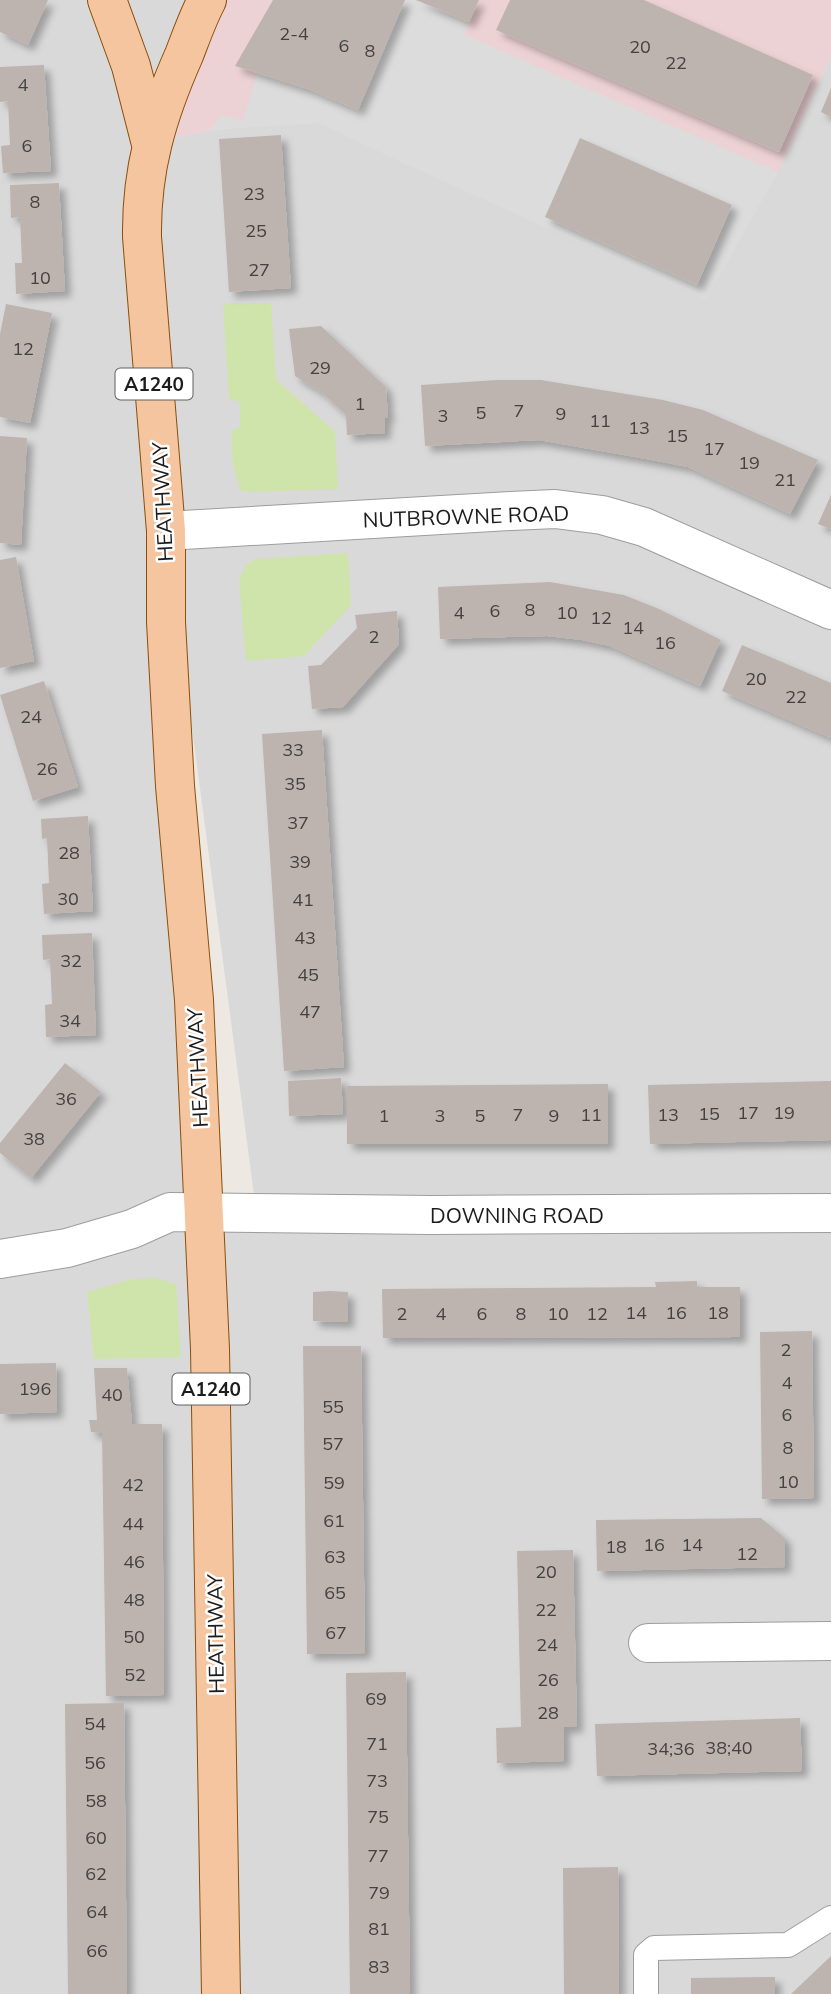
<svg xmlns="http://www.w3.org/2000/svg" width="831" height="1994" font-family="Mulish,sans-serif">
<style>
.residential{fill:#dad9d9}
.commercial{fill:#edd2d5}
.grass{fill:#cfe4ab}
.parking{fill:#dcdcdc}
.building{fill:#bdb3af;filter:url(#shadow)}
.lines{fill:none;stroke-linecap:round;stroke-linejoin:round}
.service-casing{stroke:#9d9d9d;stroke-width:26}
.minor-casing{stroke:#9d9d9d;stroke-width:40}
.primary-casing{stroke:#8a4f0a;stroke-width:40}
.service{stroke:#fff;stroke-width:24}
.minor{stroke:#fff;stroke-width:38}
.primary{stroke:#f5c59f;stroke-width:38}
.labels{text-anchor:middle;dominant-baseline:central;stroke-width:5;stroke-linejoin:round;paint-order:stroke}
.number-label{font-size:18px;fill:#444241}
.shield{fill:#fff;stroke:#606060;stroke-width:2}
.shield-label{font-size:19px;font-weight:bold;fill:#1c1c1c}
.street-label{font-size:21px;fill:#1c1c1c;stroke:#fff}
</style>
<defs>
<filter id="shadow"><feDropShadow dx="6" dy="6" stdDeviation="3.5" flood-color="#0004"/></filter>
</defs>
<rect width="100%" height="100%" fill="#ede8e2"/>
<path class="residential" d="M 0,0 L 203,0 L 152,143 L 210,130 L 319,122 L 406,164 L 464,35 L 778,171 L 831,56 L 831,1207 L 255,1202 L 167,540 L 204,1213 L 831,1213 L 831,1994 L 0,1994 Z"/>
<path class="commercial" d="M 207,0 L 831,0 L 831,56 L 778,172 L 464,35 L 406,164 L 319,122 L 210,130 L 151,144 Z"/>
<path class="grass" d="M 223,303 L 271,303 L 276,380 L 335,431 L 338,489 L 248,492 L 240,490 L 233,464 L 231,431 L 240,427 L 240,402 L 229,399 Z
M 348,553 L 351,605 L 304,656 L 246,661 L 239,582 C 243,570 245,563 257,559 Z
M 156,1278 L 176,1284 L 181,1357 L 94,1359 L 87,1292 L 132,1279 Z"/>
<path class="parking" d="M 405,0 L 416,0 L 469,22 L 464,35 L 778,172 L 706,300 L 406,164 L 319,123 L 210,130 L 221,115 L 243,121 L 257,73 L 311,90 L 358,110 Z"/>
<path class="building" d="M 0,0 L 48,0 L 28,45 L 0,32 Z
M 273,0 L 405,0 L 358,110 L 311,90 L 235,66 Z
M 416,0 L 479,0 L 469,22 Z
M 510,0 L 644,0 L 813,75 L 779,152 L 496,30 Z
M 44,65 L 51,171 L 3,173 L 1,146 L 10,145 L 8,101 L 0,102 L 0,67 Z
M 831,88 L 831,117 L 821,112 Z
M 281,135 L 291,288 L 229,292 L 219,139 Z
M 580,138 L 732,205 L 697,285 L 545,217 Z
M 59,183 L 65,291 L 16,294 L 15,263 L 22,263 L 20,217 L 11,218 L 10,185 Z
M 6,304 L 52,313 L 30,423 L 0,417 L 0,334 Z
M 321,326 L 386,387 L 388,418 L 385,418 L 385,433 L 347,435 L 346,415 L 321,392 L 295,376 L 289,329 Z
M 497,380 L 541,380 L 663,400 L 703,410 L 818,460 L 790,514 L 688,467 L 652,460 L 539,440 L 425,446 L 421,385 Z
M 0,436 L 27,438 L 21,545 L 0,543 Z
M 831,495 L 831,529 L 818,524 Z
M 16,557 L 34,661 L 0,668 L 0,560 Z
M 550,582 L 624,595 L 659,609 L 721,640 L 700,686 L 610,646 L 582,640 L 547,636 L 440,639 L 438,587 Z
M 397,611 L 399,644 L 343,707 L 312,709 L 308,666 L 321,665 L 357,628 L 355,615 Z
M 742,645 L 831,683 L 831,738 L 722,691 Z
M 44,681 L 78,787 L 33,801 L 0,695 Z
M 322,730 L 344,1067 L 284,1071 L 262,734 Z
M 88,816 L 93,911 L 44,914 L 42,884 L 49,883 L 47,838 L 42,839 L 41,819 Z
M 92,933 L 96,1035 L 46,1037 L 45,1005 L 52,1004 L 50,959 L 43,960 L 42,935 Z
M 65,1063 L 101,1092 L 31,1178 L 0,1153 L 0,1143 Z
M 341,1078 L 343,1114 L 289,1116 L 288,1081 Z
M 831,1081 L 831,1140 L 650,1144 L 648,1085 Z
M 608,1084 L 608,1144 L 347,1144 L 347,1086 Z
M 697,1281 L 697,1287 L 740,1287 L 740,1337 L 383,1338 L 382,1289 L 656,1287 L 655,1282 Z
M 330,1291 L 348,1292 L 348,1322 L 313,1321 L 313,1292 Z
M 812,1331 L 814,1498 L 762,1499 L 760,1332 Z
M 303,1346 L 361,1346 L 365,1653 L 307,1654 Z
M 56,1363 L 57,1412 L 0,1414 L 0,1364 Z
M 94,1368 L 127,1368 L 132,1424 L 162,1424 L 164,1695 L 106,1696 L 102,1433 L 91,1432 L 89,1420 L 97,1420 Z
M 761,1518 L 785,1538 L 785,1567 L 597,1571 L 596,1520 Z
M 573,1550 L 577,1727 L 564,1727 L 564,1761 L 497,1763 L 496,1728 L 521,1727 L 517,1551 Z
M 406,1672 L 410,1994 L 350,1994 L 346,1673 Z
M 124,1703 L 127,1994 L 68,1994 L 65,1704 Z
M 800,1718 L 802,1771 L 597,1776 L 595,1724 Z
M 618,1867 L 619,1994 L 564,1994 L 563,1868 Z
M 831,1956 L 831,1994 L 791,1994 Z
M 775,1977 L 775,1994 L 691,1994 L 691,1978 Z"/>
<g class="lines">
<defs>
<path id="service" d="M 646,1994 L 646,1955 L 654,1948 L 788,1945 L 831,1918"/>
<path id="minor" d="M 166,531 L 511,511 L 555,509 L 602,515 L 644,527 L 831,610
M 0,1259 L 67,1248 L 132,1229 L 170,1212 L 431,1215 L 831,1213
M 648,1643 L 831,1641"/>
<path id="primary" d="M 107,0 L 131,66 L 151,144
M 207,0 C 198,17 191,37 184,55 C 157,116 141,170 142,237 L 166,531 L 166,622 L 175,786 L 194,1000 L 210,1349 L 221,1994"/>
</defs>
<use href="#service" class="service-casing"/>
<use href="#minor" class="minor-casing"/>
<use href="#primary" class="primary-casing"/>
<use href="#service" class="service"/>
<use href="#minor" class="minor"/>
<use href="#primary" class="primary"/>
</g>
<g class="labels">
<g class="number-label">
<text x="294" y="33">2-4</text>
<text x="344" y="45">6</text>
<text x="640" y="46">20</text>
<text x="370" y="50">8</text>
<text x="676" y="62">22</text>
<text x="23" y="84">4</text>
<text x="27" y="145">6</text>
<text x="254" y="193">23</text>
<text x="35" y="201">8</text>
<text x="256" y="230">25</text>
<text x="259" y="269">27</text>
<text x="40" y="277">10</text>
<text x="23" y="348">12</text>
<text x="320" y="367">29</text>
<text x="360" y="403">1</text>
<text x="519" y="410">7</text>
<text x="481" y="412">5</text>
<text x="561" y="413">9</text>
<text x="443" y="415">3</text>
<text x="600" y="420">11</text>
<text x="639" y="427">13</text>
<text x="677" y="435">15</text>
<text x="714" y="448">17</text>
<text x="749" y="462">19</text>
<text x="785" y="479">21</text>
<text x="530" y="609">8</text>
<text x="495" y="610">6</text>
<text x="459" y="612">4</text>
<text x="567" y="612">10</text>
<text x="601" y="617">12</text>
<text x="633" y="627">14</text>
<text x="374" y="636">2</text>
<text x="665" y="642">16</text>
<text x="756" y="678">20</text>
<text x="796" y="696">22</text>
<text x="31" y="716">24</text>
<text x="293" y="749">33</text>
<text x="47" y="768">26</text>
<text x="295" y="783">35</text>
<text x="298" y="822">37</text>
<text x="69" y="852">28</text>
<text x="300" y="861">39</text>
<text x="68" y="898">30</text>
<text x="303" y="899">41</text>
<text x="305" y="937">43</text>
<text x="71" y="960">32</text>
<text x="308" y="974">45</text>
<text x="310" y="1011">47</text>
<text x="70" y="1020">34</text>
<text x="66" y="1098">36</text>
<text x="748" y="1112">17</text>
<text x="784" y="1112">19</text>
<text x="709" y="1113">15</text>
<text x="518" y="1114">7</text>
<text x="591" y="1114">11</text>
<text x="668" y="1114">13</text>
<text x="384" y="1115">1</text>
<text x="440" y="1115">3</text>
<text x="480" y="1115">5</text>
<text x="554" y="1115">9</text>
<text x="34" y="1138">38</text>
<text x="636" y="1312">14</text>
<text x="676" y="1312">16</text>
<text x="718" y="1312">18</text>
<text x="402" y="1313">2</text>
<text x="441" y="1313">4</text>
<text x="482" y="1313">6</text>
<text x="521" y="1313">8</text>
<text x="558" y="1313">10</text>
<text x="597" y="1313">12</text>
<text x="786" y="1349">2</text>
<text x="787" y="1382">4</text>
<text x="35" y="1388">196</text>
<text x="112" y="1394">40</text>
<text x="333" y="1406">55</text>
<text x="787" y="1414">6</text>
<text x="333" y="1443">57</text>
<text x="788" y="1447">8</text>
<text x="788" y="1481">10</text>
<text x="334" y="1482">59</text>
<text x="133" y="1484">42</text>
<text x="334" y="1520">61</text>
<text x="133" y="1523">44</text>
<text x="654" y="1544">16</text>
<text x="692" y="1544">14</text>
<text x="616" y="1546">18</text>
<text x="747" y="1553">12</text>
<text x="335" y="1556">63</text>
<text x="134" y="1561">46</text>
<text x="546" y="1571">20</text>
<text x="335" y="1592">65</text>
<text x="134" y="1599">48</text>
<text x="546" y="1609">22</text>
<text x="336" y="1632">67</text>
<text x="134" y="1636">50</text>
<text x="547" y="1644">24</text>
<text x="135" y="1674">52</text>
<text x="548" y="1679">26</text>
<text x="376" y="1698">69</text>
<text x="548" y="1712">28</text>
<text x="95" y="1723">54</text>
<text x="377" y="1743">71</text>
<text x="729" y="1747">38;40</text>
<text x="671" y="1748">34;36</text>
<text x="95" y="1762">56</text>
<text x="377" y="1780">73</text>
<text x="96" y="1800">58</text>
<text x="378" y="1816">75</text>
<text x="96" y="1837">60</text>
<text x="378" y="1855">77</text>
<text x="96" y="1873">62</text>
<text x="379" y="1892">79</text>
<text x="97" y="1911">64</text>
<text x="379" y="1928">81</text>
<text x="97" y="1950">66</text>
<text x="379" y="1966">83</text>
</g>
<g class="shield">
<rect x="115.5" y="368.5" width="77" height="31" rx="5"/>
<rect x="172.5" y="1373.5" width="77" height="31" rx="5"/>
</g>
<g class="shield-label">
<text x="154" y="384">A1240</text>
<text x="211" y="1389">A1240</text>
</g>
<g class="street-label">
<text transform="translate(162 502) rotate(-93)">HEATHWAY</text>
<text transform="translate(466 516) rotate(-2)">NUTBROWNE ROAD</text>
<text transform="translate(197 1068) rotate(-93)">HEATHWAY</text>
<text x="517" y="1215">DOWNING ROAD</text>
<text transform="translate(215 1634) rotate(-91)">HEATHWAY</text>
</g>
</g>
</svg>
